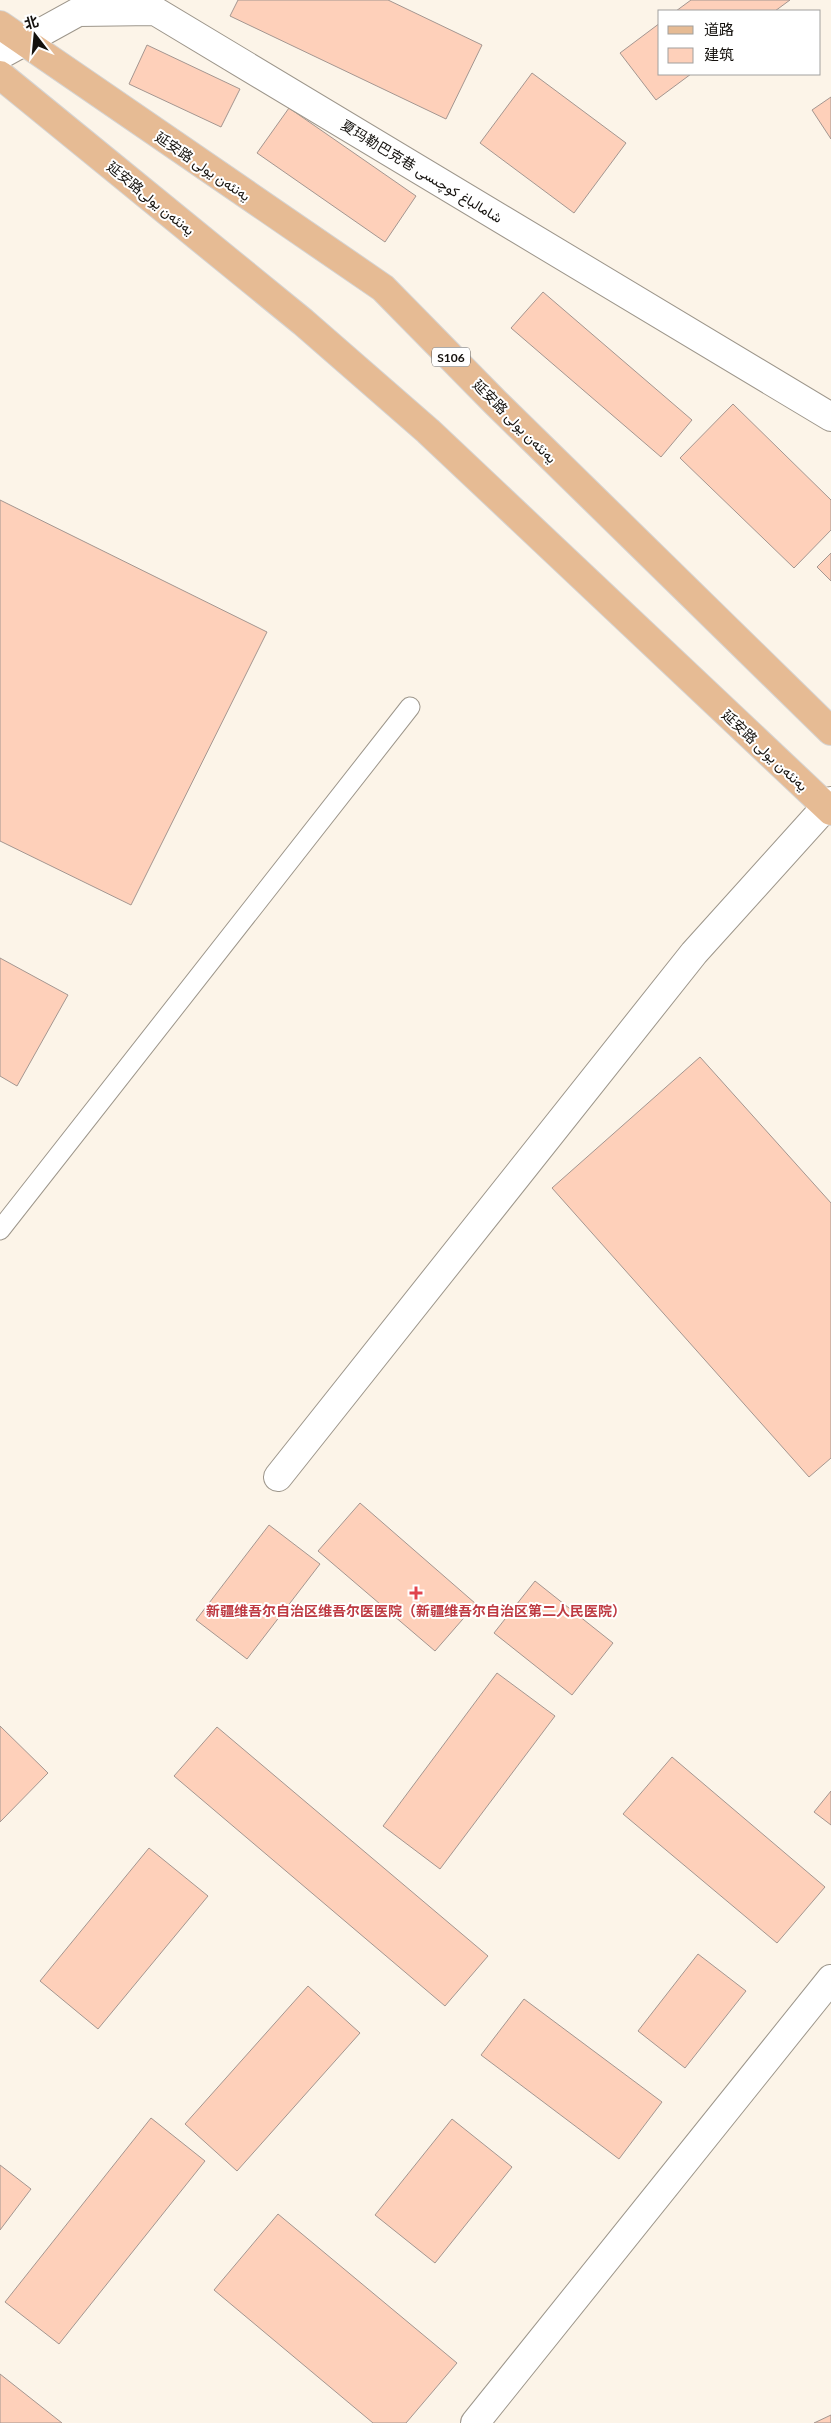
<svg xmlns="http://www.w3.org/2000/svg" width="831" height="2423" font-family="Lato,Vazirmatn,'Noto Sans SC',sans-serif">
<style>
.building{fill:#fed0ba;stroke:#a49690}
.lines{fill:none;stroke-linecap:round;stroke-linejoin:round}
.service-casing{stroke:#9d968b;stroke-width:21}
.minor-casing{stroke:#9d968b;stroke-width:30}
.primary-casing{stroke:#d5d4d3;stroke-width:30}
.service{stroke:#fff;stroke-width:19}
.minor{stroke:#fff;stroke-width:28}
.primary{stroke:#e6bb94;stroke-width:28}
.health-dot{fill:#e0444e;stroke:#fff;stroke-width:2}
.labels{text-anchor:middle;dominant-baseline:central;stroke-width:4;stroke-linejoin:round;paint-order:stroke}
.shield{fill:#fff;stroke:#5a5856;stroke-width:1}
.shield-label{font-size:12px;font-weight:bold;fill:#14110d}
.street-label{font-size:14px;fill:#14110d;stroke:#fff}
.health-label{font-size:14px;font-weight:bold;fill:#be3a42;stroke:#fff}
</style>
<rect width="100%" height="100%" fill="#fcf4e8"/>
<path class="building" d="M 238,0 L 388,0 L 482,45 L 446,119 L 230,16 Z
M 691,0 L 790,0 L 775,11 L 676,11 Z
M 660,23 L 660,74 L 691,74 L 656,100 L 620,53 Z
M 147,45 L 240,89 L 221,127 L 129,84 Z
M 532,73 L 626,143 L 574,213 L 480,143 Z
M 831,97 L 831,139 L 812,110 Z
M 289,108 L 416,196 L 385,242 L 257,153 Z
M 543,292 L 692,420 L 661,457 L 511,328 Z
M 733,404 L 831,500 L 831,530 L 794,568 L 680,458 Z
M 0,500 L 267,632 L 131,905 L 0,841 Z
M 831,553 L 831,581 L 817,567 Z
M 0,958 L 68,995 L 17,1086 L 0,1076 Z
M 700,1057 L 831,1203 L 831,1458 L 809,1477 L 552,1188 Z
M 360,1503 L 476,1604 L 435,1651 L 318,1551 Z
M 269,1525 L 320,1564 L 247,1659 L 196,1620 Z
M 535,1581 L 613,1643 L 572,1695 L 494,1633 Z
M 497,1673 L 555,1716 L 440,1869 L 383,1826 Z
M 0,1726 L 48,1773 L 0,1822 Z
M 217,1727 L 488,1956 L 445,2006 L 174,1776 Z
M 672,1757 L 825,1887 L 777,1943 L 623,1814 Z
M 831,1791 L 831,1825 L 814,1812 Z
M 149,1848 L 208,1896 L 98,2029 L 40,1981 Z
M 698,1954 L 746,1991 L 685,2068 L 638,2031 Z
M 308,1986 L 360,2033 L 237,2171 L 185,2124 Z
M 524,1999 L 662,2102 L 619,2159 L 481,2055 Z
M 151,2118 L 205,2161 L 59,2344 L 5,2302 Z
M 452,2119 L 512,2167 L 435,2263 L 375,2215 Z
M 0,2165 L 31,2189 L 0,2230 Z
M 278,2214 L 457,2363 L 406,2423 L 373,2423 L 214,2290 Z
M 0,2374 L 62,2423 L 0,2423 Z
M 831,2415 L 831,2423 L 814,2423 Z"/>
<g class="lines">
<defs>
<path id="service" d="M 0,1230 L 410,707"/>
<path id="minor" d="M 0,55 L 78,12 L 155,11 L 831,417
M 278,1477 L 694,953 L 831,801
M 475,2423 L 831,1979"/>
<path id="primary" d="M 0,25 L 383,288 L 495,402 L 831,731
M 0,75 L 303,322 L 428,431 L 831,811"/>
</defs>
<use href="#service" class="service-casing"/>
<use href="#minor" class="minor-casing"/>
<use href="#primary" class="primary-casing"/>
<use href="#service" class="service"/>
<use href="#minor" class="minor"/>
<use href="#primary" class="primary"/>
</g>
<path class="health-dot" d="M413.5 1585.5h5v5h5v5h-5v5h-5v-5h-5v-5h5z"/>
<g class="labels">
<rect class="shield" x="432" y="347.5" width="38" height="19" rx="4"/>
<g class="shield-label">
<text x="451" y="357">S106</text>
</g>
<g class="street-label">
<text transform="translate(203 166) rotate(34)">延安路 يەنئەن يولى</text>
<text transform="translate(422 171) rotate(31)">夏玛勒巴克巷 شامالباغ كوچىسى</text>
<text transform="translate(151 198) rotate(39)">延安路يەنئەن يولى</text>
<text transform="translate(515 421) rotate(45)">延安路 يەنئەن يولى</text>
<text transform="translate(765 750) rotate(43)">延安路 يەنئەن يولى</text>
</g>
<g class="health-label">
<text x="416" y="1610">新疆维吾尔自治区维吾尔医医院（新疆维吾尔自治区第二人民医院）</text>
</g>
</g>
<rect x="658" y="10" width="162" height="65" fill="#ffffff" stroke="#a1a09e"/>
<rect x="668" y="26" width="25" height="8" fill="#e6bb94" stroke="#a1a09e"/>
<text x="704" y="35" font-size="15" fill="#14110d">道路</text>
<rect x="668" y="48" width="25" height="15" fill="#fed0ba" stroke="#a1a09e"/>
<text x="704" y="60" font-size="15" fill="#14110d">建筑</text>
<g transform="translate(35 35) rotate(344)" stroke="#ffffff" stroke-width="4" paint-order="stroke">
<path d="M0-4L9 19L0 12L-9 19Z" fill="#14110d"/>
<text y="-8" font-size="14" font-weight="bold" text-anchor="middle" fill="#14110d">北</text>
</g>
</svg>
